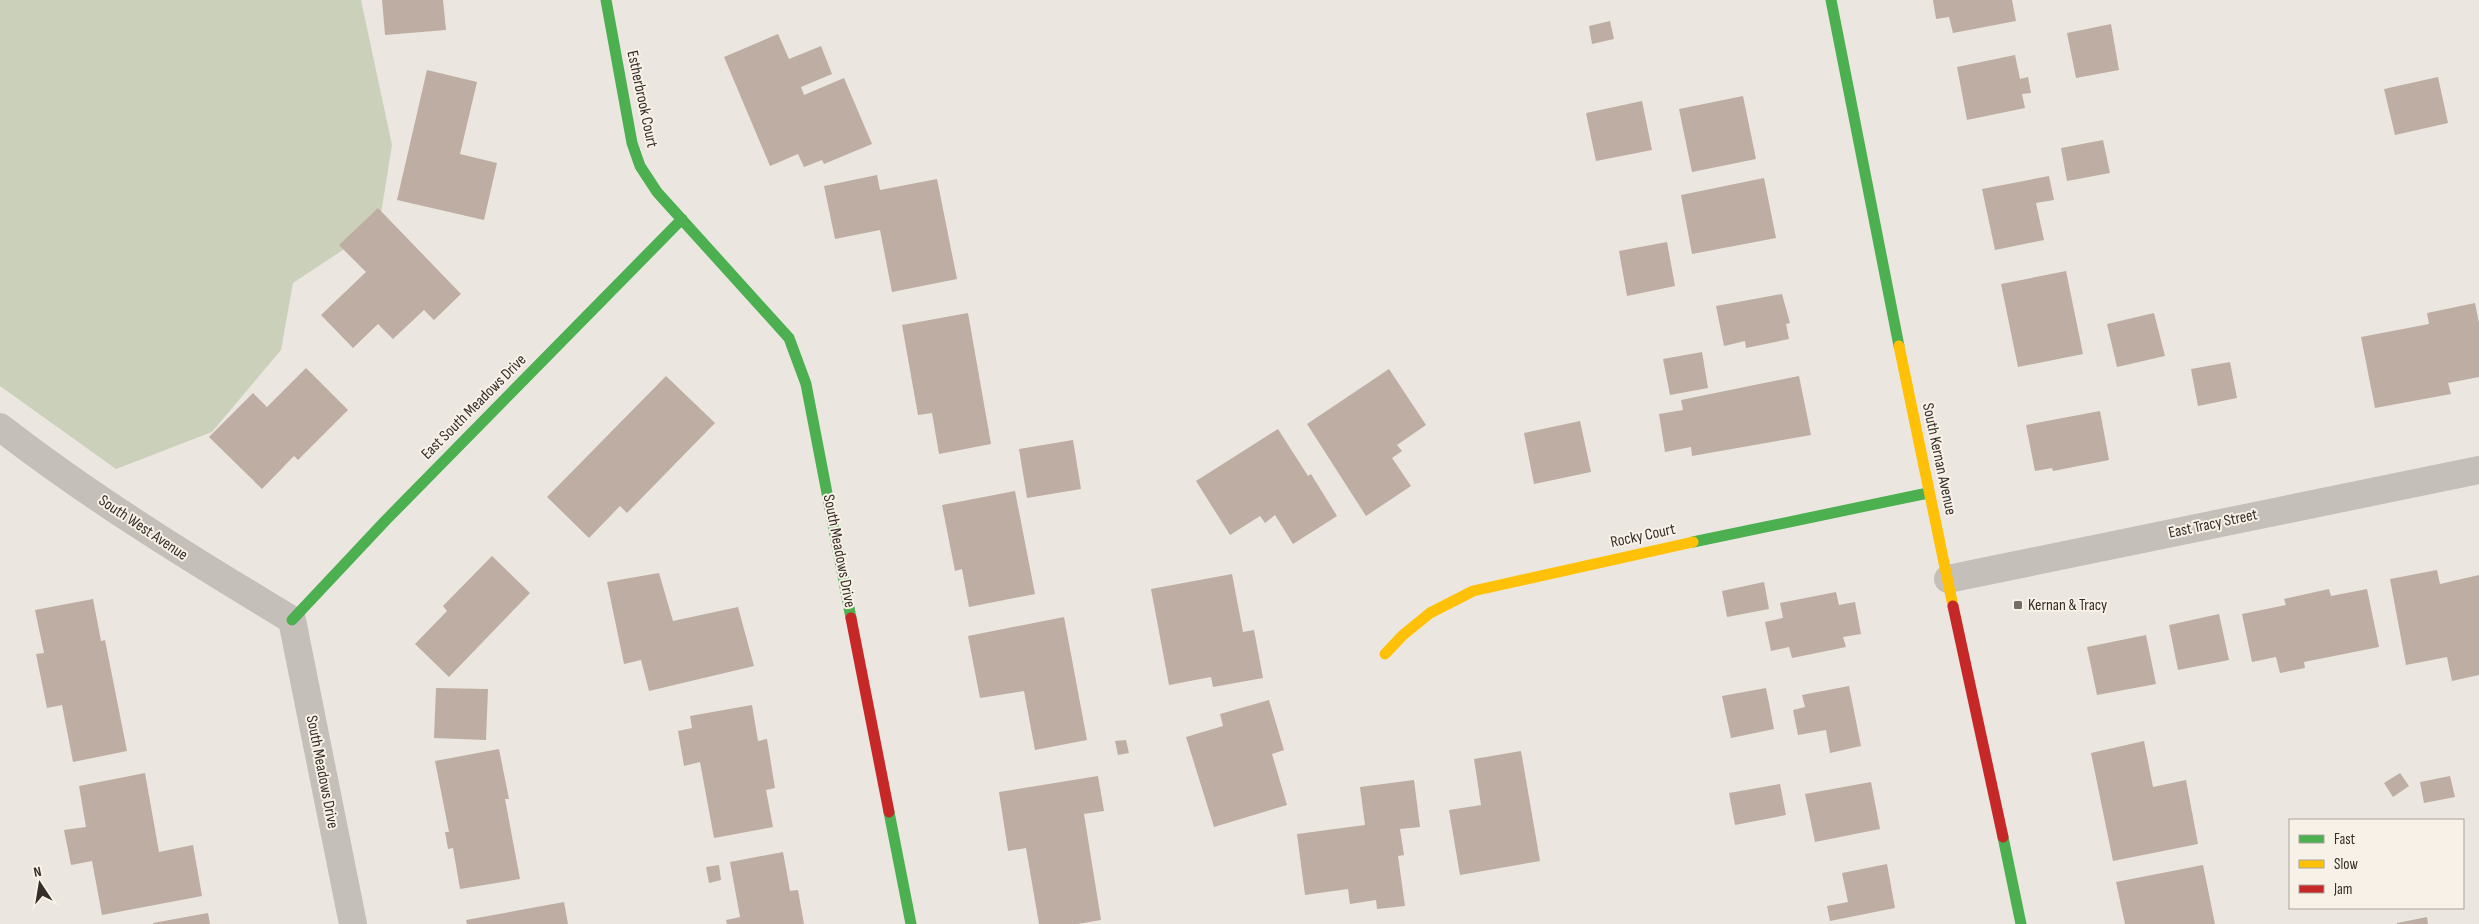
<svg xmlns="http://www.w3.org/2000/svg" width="2479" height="924" font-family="'Sofia Sans Condensed',sans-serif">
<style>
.green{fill:#cbd0bb}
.building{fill:#beada2}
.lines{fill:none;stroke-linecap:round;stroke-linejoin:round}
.street{stroke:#c5bfb9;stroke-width:28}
.fast{stroke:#4caf50;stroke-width:11}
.slow{stroke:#ffc107;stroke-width:11}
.jam{stroke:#c62828;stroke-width:11}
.poi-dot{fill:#756e68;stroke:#f8f1e7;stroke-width:2}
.labels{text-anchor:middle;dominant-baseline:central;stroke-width:4;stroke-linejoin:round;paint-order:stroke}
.street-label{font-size:16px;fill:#352d28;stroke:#f8f1e7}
.poi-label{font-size:16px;fill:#352d28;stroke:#f8f1e7;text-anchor:start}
</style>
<rect width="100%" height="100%" fill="#ebe7e0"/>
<path class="green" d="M 0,0 L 361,0 L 392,145 L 379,226 L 293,283 L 281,350 L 212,432 L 116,469 L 0,386 Z"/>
<path class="building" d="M 382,0 L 443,0 L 446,30 L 385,35 Z
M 1933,0 L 2012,0 L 2016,21 L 1953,33 L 1949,17 L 1936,19 Z
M 1610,21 L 1614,39 L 1592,44 L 1589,26 Z
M 2111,24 L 2119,70 L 2076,78 L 2067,33 Z
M 778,34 L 789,59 L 821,46 L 832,74 L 801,87 L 804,95 L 844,78 L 872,144 L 824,164 L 822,160 L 804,167 L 798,154 L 770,166 L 724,57 Z
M 2015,55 L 2020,79 L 2028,77 L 2031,93 L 2022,94 L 2025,108 L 1967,120 L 1957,67 Z
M 427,70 L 477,82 L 460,154 L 497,163 L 484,220 L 397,200 Z
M 2438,77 L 2448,123 L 2395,135 L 2384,89 Z
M 1743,96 L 1756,159 L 1692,172 L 1679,109 Z
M 1642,101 L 1652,150 L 1596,161 L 1586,113 Z
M 2103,140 L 2110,173 L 2067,181 L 2061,148 Z
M 877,175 L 880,190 L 937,179 L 957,279 L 892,292 L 880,230 L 835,239 L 824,186 Z
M 2049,176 L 2054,200 L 2036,203 L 2044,240 L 1995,250 L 1982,189 Z
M 1764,178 L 1776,238 L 1692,254 L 1681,195 Z
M 378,208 L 461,294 L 434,320 L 424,310 L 393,339 L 378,324 L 353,348 L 321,315 L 366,272 L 339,245 Z
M 1667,242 L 1675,286 L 1627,296 L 1619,251 Z
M 2066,271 L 2083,354 L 2018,367 L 2001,284 Z
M 1782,294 L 1790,323 L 1786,324 L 1789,339 L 1746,348 L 1745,341 L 1724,346 L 1716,306 Z
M 2475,303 L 2479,323 L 2479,377 L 2448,383 L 2451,394 L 2375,408 L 2361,337 L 2429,324 L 2427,313 Z
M 968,313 L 991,444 L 939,454 L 932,413 L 918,415 L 902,325 Z
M 2154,313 L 2165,356 L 2117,367 L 2107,324 Z
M 1702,352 L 1708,388 L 1670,395 L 1663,359 Z
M 2230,362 L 2237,398 L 2198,406 L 2191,369 Z
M 306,368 L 348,410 L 298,460 L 294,456 L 262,489 L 209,437 L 253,393 L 267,407 Z
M 1389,369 L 1426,425 L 1397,445 L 1402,451 L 1392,458 L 1411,486 L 1366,516 L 1307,424 Z
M 666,376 L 715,423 L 627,513 L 620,506 L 589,538 L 547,497 Z
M 1799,376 L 1811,435 L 1692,456 L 1691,447 L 1665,452 L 1659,414 L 1683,410 L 1681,400 Z
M 2100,411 L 2109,460 L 2053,471 L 2052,468 L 2035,471 L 2026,425 Z
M 1580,421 L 1591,472 L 1534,484 L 1524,433 Z
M 1278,429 L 1308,476 L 1311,474 L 1337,516 L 1293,544 L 1275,515 L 1265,523 L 1260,516 L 1230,535 L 1196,481 Z
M 1073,440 L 1081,489 L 1027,498 L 1019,449 Z
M 1015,491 L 1035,594 L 969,607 L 962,569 L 955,571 L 942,505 Z
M 492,556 L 530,593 L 449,677 L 415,644 L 447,611 L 443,606 Z
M 2437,570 L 2440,584 L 2479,575 L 2479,675 L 2452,681 L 2447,657 L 2406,665 L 2390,579 Z
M 659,573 L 673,621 L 738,607 L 754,666 L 649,691 L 641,660 L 624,664 L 607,582 Z
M 1232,574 L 1243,632 L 1254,630 L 1263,678 L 1213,687 L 1211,677 L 1169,685 L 1151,589 Z
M 1764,582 L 1769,609 L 1727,617 L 1722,591 Z
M 2329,589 L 2331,596 L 2367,589 L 2379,647 L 2304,662 L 2305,668 L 2280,673 L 2276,657 L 2252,662 L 2242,614 L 2286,605 L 2284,599 Z
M 1836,592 L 1839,605 L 1855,602 L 1861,634 L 1843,637 L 1846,647 L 1792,658 L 1789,647 L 1771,651 L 1765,622 L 1783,618 L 1780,603 Z
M 93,599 L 101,641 L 105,640 L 127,751 L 73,762 L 62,705 L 47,708 L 36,654 L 44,653 L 35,610 Z
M 2219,614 L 2229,660 L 2178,670 L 2169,625 Z
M 1064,617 L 1087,740 L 1035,750 L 1024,691 L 980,698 L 968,636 Z
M 2146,635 L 2156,684 L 2097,695 L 2087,647 Z
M 1849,686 L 1861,746 L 1830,753 L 1826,730 L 1798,735 L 1793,710 L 1805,707 L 1802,695 Z
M 436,688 L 488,689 L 486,740 L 434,738 Z
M 1766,688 L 1774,729 L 1731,738 L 1722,696 Z
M 1269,700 L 1284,750 L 1272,754 L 1287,805 L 1214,827 L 1186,737 L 1223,726 L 1220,714 Z
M 752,705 L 758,741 L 767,739 L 775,788 L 766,790 L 773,827 L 714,838 L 700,762 L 684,766 L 678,731 L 692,728 L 690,716 Z
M 1126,740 L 1129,753 L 1118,755 L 1115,741 Z
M 2144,741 L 2153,787 L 2186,780 L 2198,844 L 2113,861 L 2091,753 Z
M 499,749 L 509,799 L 505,799 L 520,879 L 460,889 L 453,848 L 448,849 L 445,832 L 449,832 L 435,761 Z
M 1521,751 L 1540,861 L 1460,875 L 1449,810 L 1481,805 L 1474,759 Z
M 145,773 L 159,852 L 193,845 L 202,896 L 102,915 L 92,861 L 71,865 L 64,830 L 86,827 L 79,786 Z
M 2400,773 L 2409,786 L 2393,797 L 2384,783 Z
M 1098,776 L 1104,811 L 1084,814 L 1101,920 L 1078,924 L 1039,924 L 1026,848 L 1008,851 L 999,792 Z
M 2450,776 L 2455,797 L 2424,803 L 2420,782 Z
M 1414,780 L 1420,827 L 1400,829 L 1404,855 L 1398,856 L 1405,906 L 1377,909 L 1376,900 L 1350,904 L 1348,889 L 1305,895 L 1297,834 L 1365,825 L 1360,787 Z
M 1871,782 L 1880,829 L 1815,842 L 1805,794 Z
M 1780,784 L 1786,815 L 1735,825 L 1729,793 Z
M 783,852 L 790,891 L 798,890 L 804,924 L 727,924 L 726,920 L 740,917 L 730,862 Z
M 1887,864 L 1895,908 L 1830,921 L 1827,906 L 1848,902 L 1842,873 Z
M 719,865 L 721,880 L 709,883 L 706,867 Z
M 2203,865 L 2215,924 L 2125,924 L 2116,882 Z
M 564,902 L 568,924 L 467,924 L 466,920 Z
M 208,913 L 210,924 L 153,924 L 153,923 Z
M 2427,917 L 2428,924 L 2397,924 L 2397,923 Z"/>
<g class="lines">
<path class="street" d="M 0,427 C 93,499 191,559 292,620 L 353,924
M 1948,579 L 2479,470"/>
<path class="fast" d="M 606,0 L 632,143 L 640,166 L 657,192 L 789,338 L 806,384 L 851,618
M 1831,0 L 1899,346
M 1693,542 L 1928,493
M 292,620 L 386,520 L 682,219
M 889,812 L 911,924
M 2003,837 L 2021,924"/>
<path class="slow" d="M 1899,346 L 1953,606
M 1385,654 L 1403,635 L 1430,613 L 1473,591 L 1693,542"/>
<path class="jam" d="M 1953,606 L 2003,837
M 851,618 L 889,812"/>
</g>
<rect class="poi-dot" x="2013" y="600" width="10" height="10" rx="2.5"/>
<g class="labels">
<g class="street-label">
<text transform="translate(642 99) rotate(78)">Estherbrook Court</text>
<text transform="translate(474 407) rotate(-45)">East South Meadows Drive</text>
<text transform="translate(1939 459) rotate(78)">South Kernan Avenue</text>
<text transform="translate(2213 524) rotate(-12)">East Tracy Street</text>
<text transform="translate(143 528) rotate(34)">South West Avenue</text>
<text transform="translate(1643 536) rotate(-12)">Rocky Court</text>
<text transform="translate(839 551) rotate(79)">South Meadows Drive</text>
<text transform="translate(322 772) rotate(79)">South Meadows Drive</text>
</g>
<g class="poi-label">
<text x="2028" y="605">Kernan &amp; Tracy</text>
</g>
</g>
<rect x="2289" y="819" width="175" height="90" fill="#f8f1e7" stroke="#aaa39b"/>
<rect x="2299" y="835" width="25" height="8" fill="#4caf50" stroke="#aaa39b"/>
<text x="2334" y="844" font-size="15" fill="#352d28">Fast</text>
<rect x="2299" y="860" width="25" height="8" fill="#ffc107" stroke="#aaa39b"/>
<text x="2334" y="869" font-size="15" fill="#352d28">Slow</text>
<rect x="2299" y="885" width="25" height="8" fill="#c62828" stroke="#aaa39b"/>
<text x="2334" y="894" font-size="15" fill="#352d28">Jam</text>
<g transform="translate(40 884) rotate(348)" stroke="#f8f1e7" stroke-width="4" paint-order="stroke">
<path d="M0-4L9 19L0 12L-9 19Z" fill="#352d28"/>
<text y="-8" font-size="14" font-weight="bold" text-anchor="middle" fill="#352d28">N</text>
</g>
</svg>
